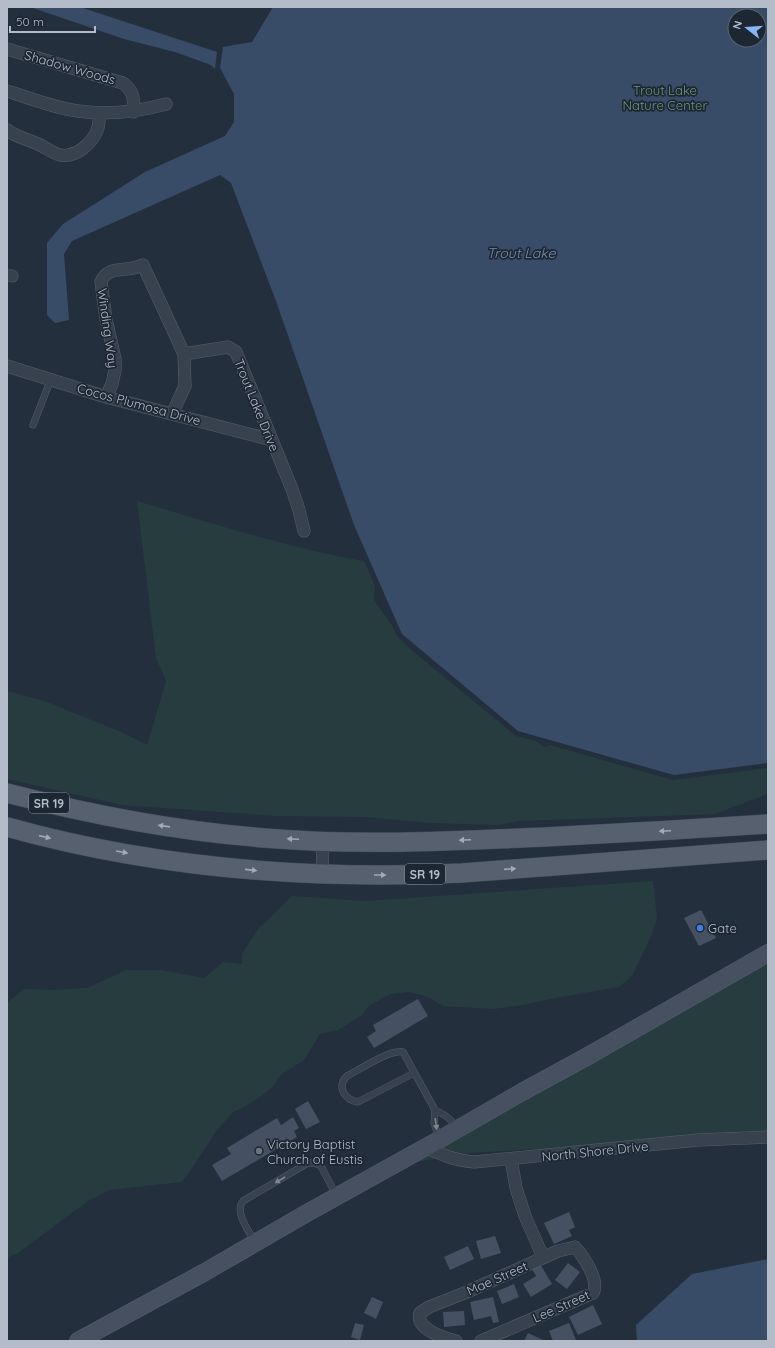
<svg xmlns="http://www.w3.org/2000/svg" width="775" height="1348" font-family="Quicksand,sans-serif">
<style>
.green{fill:#263c3f}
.water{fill:#394c67;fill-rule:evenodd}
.building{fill:#455162}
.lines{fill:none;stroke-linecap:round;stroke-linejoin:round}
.service-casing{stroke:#565f6c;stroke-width:7}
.minor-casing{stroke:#565f6c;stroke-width:13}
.secondary-casing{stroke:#565f6c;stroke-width:18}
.primary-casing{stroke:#414a57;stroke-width:20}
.service{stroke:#38414e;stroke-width:6}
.minor{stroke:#38414e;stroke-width:12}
.secondary{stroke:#465061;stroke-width:17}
.primary{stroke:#56606e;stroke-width:19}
.oneway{fill:#a1aab7}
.oneway2{fill:#7c8592}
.shop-dot{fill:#3f7fe0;stroke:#1d2633;stroke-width:1.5}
.worship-dot{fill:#6b7280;stroke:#1d2633;stroke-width:1.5}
.labels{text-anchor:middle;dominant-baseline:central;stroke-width:3.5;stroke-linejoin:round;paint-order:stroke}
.shield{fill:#1d2633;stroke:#878f9c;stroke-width:1}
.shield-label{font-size:12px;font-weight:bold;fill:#b4bcc9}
.street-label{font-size:13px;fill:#b4bcc9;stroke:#1d2633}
.park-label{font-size:13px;fill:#6b9a76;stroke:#1d2633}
.poi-label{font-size:13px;fill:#b4bcc9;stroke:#1d2633;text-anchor:start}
.water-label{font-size:14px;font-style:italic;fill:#7c92b1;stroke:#1d2633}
</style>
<rect width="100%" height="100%" fill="#242f3e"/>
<path class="green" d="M 137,501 C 212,523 287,548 364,561 L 375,586 L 374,600 L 393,627 L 397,636 L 409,648 L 516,736 L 536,741 L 545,747 L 550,745 L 673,780 L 768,768 L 768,794 L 715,814 L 519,821 L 498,825 L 432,823 L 364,817 L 276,816 L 122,805 L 7,779 L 7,692 L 12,692 L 47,702 L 121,732 L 147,745 L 166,681 L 156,658 Z
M 653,881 L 657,918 L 652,934 L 632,976 L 619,987 L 555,998 L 523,1005 L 494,1009 L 443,1006 L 428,997 L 409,992 L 391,994 L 370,1005 L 362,1015 L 338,1030 L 320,1034 L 304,1060 L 282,1074 L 273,1086 L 260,1097 L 244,1107 L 233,1112 L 217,1130 L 194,1165 L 182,1182 L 109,1190 L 88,1201 L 18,1253 L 7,1258 L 7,1003 L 24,989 L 52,990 L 87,988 L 126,970 L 161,970 L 204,978 L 223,962 L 242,964 L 242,954 L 258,929 L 292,896 L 366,901 Z
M 768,961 L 768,1131 L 687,1134 L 676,1140 L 471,1153 L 410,1163 Z"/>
<path class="water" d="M 30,7 L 80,7 L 217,52 L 215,69 L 211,65 L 175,52 L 124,39 Z
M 273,7 L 768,7 L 768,763 L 674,775 L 518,731 L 402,634 L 354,525 L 276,301 L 231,183 L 220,175 L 72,241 L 64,254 L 69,320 L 55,323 L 47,315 L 47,243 L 63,224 L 145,172 L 225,136 L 234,122 L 234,94 L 220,68 L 223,47 L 252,42 ZM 735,16 L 759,16 L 759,40 L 735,40 Z
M 768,1259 L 768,1341 L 637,1341 L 636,1325 L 692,1274 Z"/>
<path class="building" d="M 701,910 L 716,938 L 699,946 L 684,918 Z
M 418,999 L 428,1016 L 374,1048 L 367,1037 L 376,1031 L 373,1025 Z
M 308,1101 L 320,1122 L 306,1129 L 295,1109 Z
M 293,1117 L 299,1128 L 294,1131 L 297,1137 L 222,1181 L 212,1165 L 231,1154 L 227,1148 L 277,1118 L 281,1125 Z
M 569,1212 L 575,1227 L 569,1230 L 572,1236 L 554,1244 L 544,1223 Z
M 495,1236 L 501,1253 L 481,1259 L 476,1241 Z
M 468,1246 L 474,1259 L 450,1270 L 444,1257 Z
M 568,1263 L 580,1272 L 567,1289 L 555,1280 Z
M 540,1264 L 552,1284 L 531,1297 L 523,1284 L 536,1276 L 532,1269 Z
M 514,1284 L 519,1297 L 502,1304 L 497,1291 Z
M 372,1297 L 383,1302 L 376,1319 L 364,1313 Z
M 493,1297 L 499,1322 L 493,1323 L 491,1316 L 474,1320 L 470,1302 Z
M 593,1305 L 602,1324 L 578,1335 L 569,1317 Z
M 464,1311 L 465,1325 L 444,1327 L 443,1312 Z
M 355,1323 L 364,1325 L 360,1340 L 351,1337 Z
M 569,1323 L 576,1340 L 553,1341 L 549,1331 Z
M 528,1333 L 543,1340 L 542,1341 L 524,1341 Z"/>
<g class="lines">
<defs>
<path id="service" d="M 33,425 L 51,379
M 414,1073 L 358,1102 C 345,1100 336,1087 347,1076 C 361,1069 388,1050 403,1052 L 435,1110
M 439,1139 L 434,1123 L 435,1110 L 446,1116 L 458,1127
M 255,1242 C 249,1231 234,1212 243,1201 L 308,1163 L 315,1163 L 321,1166 L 336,1195"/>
<path id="minor" d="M 7,49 L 123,83 C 134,92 134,97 133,112
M 7,91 C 30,98 54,108 78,111 C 107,115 137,112 166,104
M 7,130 C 16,137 27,139 38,144 C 45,147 52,153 60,155 C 76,158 93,143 98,128 C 99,124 99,118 100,113
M 7,275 L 12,276
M 184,354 L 228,347 L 236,352 L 292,489 L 299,510 L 304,531
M 7,366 L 106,397 L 272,440
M 106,397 L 112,384 L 115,370 L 115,359 L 106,319 L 101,282 C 106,270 115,270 126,269 C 132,269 137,267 143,265 L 184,354 L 185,386 L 172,414
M 322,874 L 323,841
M 426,1147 C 442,1155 456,1161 474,1162 L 698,1140 L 768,1137
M 511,1159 L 516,1188 L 525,1216 L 543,1257
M 456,1341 C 444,1338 415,1329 420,1313 L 429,1307 L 467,1292 L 558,1251 L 575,1247 C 584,1257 600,1281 593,1293 L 481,1341"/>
<path id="secondary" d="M 78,1341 L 205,1272 L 307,1213 L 444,1137 L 522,1092 L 588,1056 L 768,953"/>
<path id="primary" d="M 7,793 C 91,815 177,831 264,838 C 358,846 452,841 545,837 C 619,833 694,829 768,824
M 7,827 C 154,868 309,880 462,873 L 768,850"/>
</defs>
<use href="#service" class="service-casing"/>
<use href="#minor" class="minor-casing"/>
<use href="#secondary" class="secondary-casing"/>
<use href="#primary" class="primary-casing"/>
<use href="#service" class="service"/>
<use href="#minor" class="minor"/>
<use href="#secondary" class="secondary"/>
<use href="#primary" class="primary"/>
</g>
<defs><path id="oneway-solid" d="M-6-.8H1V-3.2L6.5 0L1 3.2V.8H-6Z"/></defs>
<g class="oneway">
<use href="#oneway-solid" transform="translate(164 826) rotate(-172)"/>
<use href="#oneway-solid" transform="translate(665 831) rotate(177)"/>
<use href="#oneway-solid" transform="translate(45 837) rotate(13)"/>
<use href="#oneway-solid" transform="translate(293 839) rotate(-177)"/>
<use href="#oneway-solid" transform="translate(465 840) rotate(178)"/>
<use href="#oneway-solid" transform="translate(122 852) rotate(10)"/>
<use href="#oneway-solid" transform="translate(510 869) rotate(-4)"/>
<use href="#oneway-solid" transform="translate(251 870) rotate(6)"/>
<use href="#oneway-solid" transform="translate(380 875)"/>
</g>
<g class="oneway2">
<use href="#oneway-solid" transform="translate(436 1124) rotate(82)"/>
<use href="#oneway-solid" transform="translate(280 1180) rotate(150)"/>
</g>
<circle class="shop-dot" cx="700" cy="928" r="4"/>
<circle class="worship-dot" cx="259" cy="1151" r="4"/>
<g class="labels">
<g class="shield">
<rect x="29" y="793" width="40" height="20" rx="3"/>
<rect x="405" y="864" width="40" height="20" rx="3"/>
</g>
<g class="shield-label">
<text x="49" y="803">SR 19</text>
<text x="425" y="874">SR 19</text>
</g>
<g class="street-label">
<text transform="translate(70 67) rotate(16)">Shadow Woods</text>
<text transform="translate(108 328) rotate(82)">Winding Way</text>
<text transform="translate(139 404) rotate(15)">Cocos Plumosa Drive</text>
<text transform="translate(257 405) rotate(68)">Trout Lake Drive</text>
<text transform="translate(595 1151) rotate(-6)">North Shore Drive</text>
<text transform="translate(497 1278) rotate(-24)">Mae Street</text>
<text transform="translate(561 1306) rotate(-24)">Lee Street</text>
</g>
<g class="park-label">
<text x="665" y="90">Trout Lake<tspan x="665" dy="15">Nature Center</tspan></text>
</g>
<g class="poi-label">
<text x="708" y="928">Gate</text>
<text x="267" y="1144">Victory Baptist<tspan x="267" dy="15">Church of Eustis</tspan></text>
</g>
<g class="water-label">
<text x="521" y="253">Trout Lake</text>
</g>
</g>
<rect width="775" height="1348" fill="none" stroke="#b4bcc9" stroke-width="16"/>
<g transform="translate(747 28) rotate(287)"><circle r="19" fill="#1d2633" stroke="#59626f"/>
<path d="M0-3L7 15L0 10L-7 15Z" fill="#8ab4f8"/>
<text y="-6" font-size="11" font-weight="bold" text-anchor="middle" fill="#b4bcc9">N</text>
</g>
<path d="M10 26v6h85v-6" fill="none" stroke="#b4bcc9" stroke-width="2"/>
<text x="16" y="26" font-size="12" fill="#b4bcc9" stroke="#1d2633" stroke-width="3" paint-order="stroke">50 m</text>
</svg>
